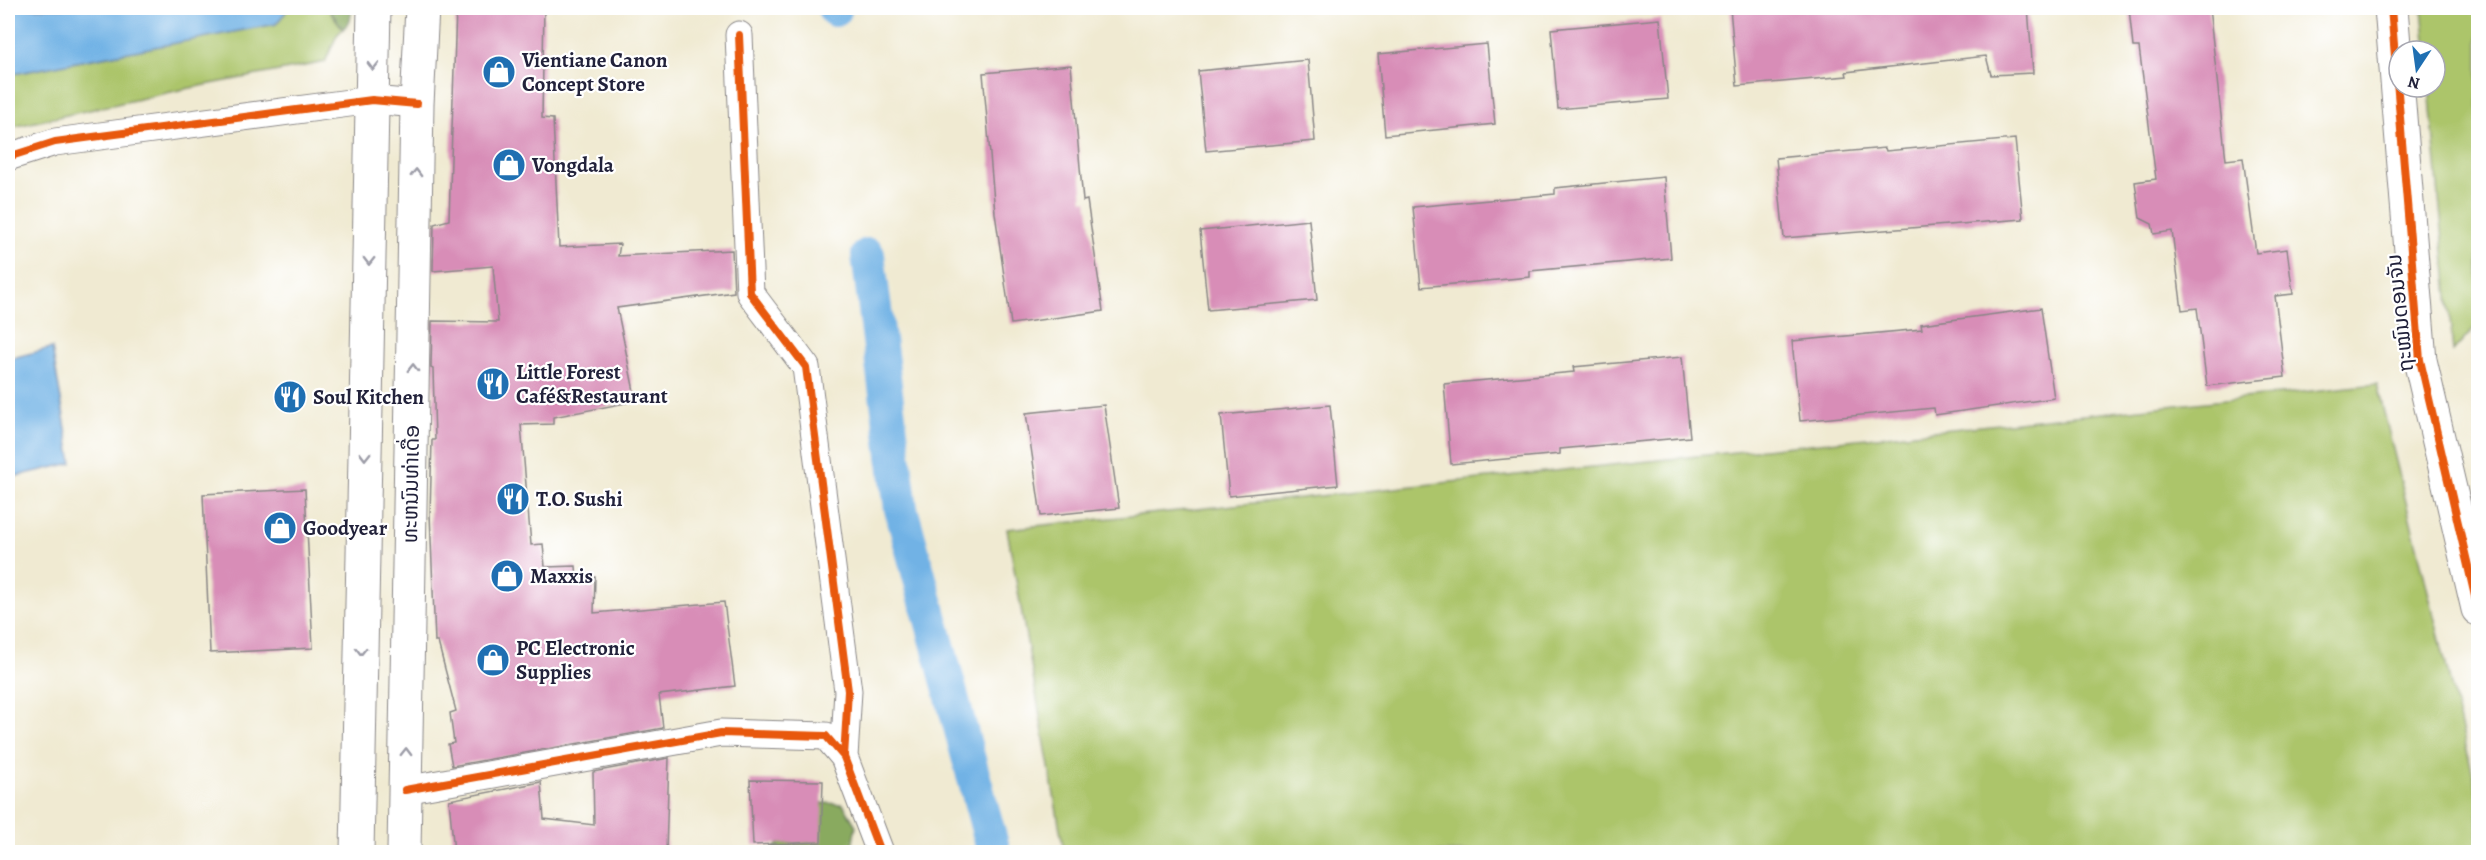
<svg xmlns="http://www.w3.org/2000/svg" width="2486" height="860" font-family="Alegreya,'Noto Sans Lao',serif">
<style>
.green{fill:#acc56b;stroke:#677453;stroke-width:1.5}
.forest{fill:#89aa5f;stroke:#56664d;stroke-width:1.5}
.water{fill:#71b2e5;stroke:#4a6a90;stroke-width:1.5}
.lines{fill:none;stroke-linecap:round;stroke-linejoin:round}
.canal{stroke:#71b2e5;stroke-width:34}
.building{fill:#d88db7}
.street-casing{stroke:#898686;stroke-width:29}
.secondary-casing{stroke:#898686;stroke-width:35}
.primary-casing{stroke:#898686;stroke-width:35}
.street{stroke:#fff;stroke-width:27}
.secondary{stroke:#fff;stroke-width:33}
.primary{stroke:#fff;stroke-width:33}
.cycleway-casing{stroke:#fff;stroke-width:11}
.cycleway{stroke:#e8590c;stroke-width:8}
.oneway{stroke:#9c9ca7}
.labels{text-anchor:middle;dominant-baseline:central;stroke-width:4.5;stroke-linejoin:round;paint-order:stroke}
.poi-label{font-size:21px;font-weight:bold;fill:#22223b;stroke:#fff;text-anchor:start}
.street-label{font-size:21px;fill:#22223b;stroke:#fff}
</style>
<rect width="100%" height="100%" fill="#fff"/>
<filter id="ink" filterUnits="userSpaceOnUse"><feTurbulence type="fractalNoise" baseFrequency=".0167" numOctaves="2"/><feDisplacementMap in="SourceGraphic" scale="12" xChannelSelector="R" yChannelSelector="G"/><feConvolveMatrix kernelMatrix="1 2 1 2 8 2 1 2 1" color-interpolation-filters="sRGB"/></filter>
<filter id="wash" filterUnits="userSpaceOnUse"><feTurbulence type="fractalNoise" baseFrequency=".008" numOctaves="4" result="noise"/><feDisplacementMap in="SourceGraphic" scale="24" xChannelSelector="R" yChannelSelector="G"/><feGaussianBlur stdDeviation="1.35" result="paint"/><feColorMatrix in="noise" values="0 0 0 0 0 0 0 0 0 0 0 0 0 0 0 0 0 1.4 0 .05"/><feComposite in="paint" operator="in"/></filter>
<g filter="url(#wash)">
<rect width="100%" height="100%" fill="#f0ead2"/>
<path class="green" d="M 289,8 L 328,8 L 343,29 L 337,35 L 325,62 L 180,90 L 8,128 L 8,75 L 276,24 Z
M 2422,8 L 2478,8 L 2478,324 L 2453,352 L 2429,87 L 2435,87 L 2435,51 L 2426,51 Z
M 2377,384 L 2478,795 L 2478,852 L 1064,852 L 1007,529 Z"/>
<path class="forest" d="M 328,8 L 352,8 L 350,21 L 343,29 Z
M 822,803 L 843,804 L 856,826 L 851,852 L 770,852 Z"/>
<path class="water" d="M 8,8 L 289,8 L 276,24 L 8,75 Z
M 52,348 L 72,463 L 8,478 L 8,359 Z"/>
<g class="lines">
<path class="canal" d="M 834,8 L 835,10
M 868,255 L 901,509 L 994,852"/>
</g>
<g id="blocks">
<path class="building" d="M 456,8 L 544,8 L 542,118 L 553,119 L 559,247 L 620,244 L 618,256 L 732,250 L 734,292 L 617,308 L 636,401 L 553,417 L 553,424 L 521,425 L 531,545 L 543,544 L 545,567 L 576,566 L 577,579 L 595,577 L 594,613 L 724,602 L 735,686 L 659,695 L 663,728 L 452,766 L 448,744 L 454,743 L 450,713 L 456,711 L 438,642 L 435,642 L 430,513 L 432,440 L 435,440 L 433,369 L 431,368 L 432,321 L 498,322 L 493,266 L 433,271 L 434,224 L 449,220 Z
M 1730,8 L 2028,8 L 2033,73 L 1991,75 L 1986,56 L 1846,72 L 1847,76 L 1737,86 Z
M 2129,8 L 2209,8 L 2226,160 L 2243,158 L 2256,253 L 2287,249 L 2293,294 L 2275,296 L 2285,377 L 2207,386 L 2197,308 L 2182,310 L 2172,231 L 2154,234 L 2152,224 L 2140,218 L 2135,182 L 2156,179 L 2139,47 L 2133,47 Z
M 1660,19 L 1668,99 L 1558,109 L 1551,29 Z
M 1487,44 L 1495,124 L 1385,135 L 1378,54 Z
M 1308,60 L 1315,141 L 1206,151 L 1198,71 Z
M 1071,65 L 1083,201 L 1087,200 L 1103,311 L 1011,324 L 995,213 L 983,73 Z
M 2015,139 L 2023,219 L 1784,238 L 1776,158 L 1885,148 L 1886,151 Z
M 1664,177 L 1671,258 L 1530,271 L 1530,277 L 1421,287 L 1413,207 L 1555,194 L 1555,188 Z
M 1309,220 L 1317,300 L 1208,310 L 1200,231 Z
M 2041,308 L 2054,398 L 1935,415 L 1934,408 L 1800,421 L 1792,341 L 1922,329 L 1921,324 Z
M 1682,357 L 1690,437 L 1560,449 L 1560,454 L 1451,464 L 1444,384 L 1574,372 L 1573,367 Z
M 1104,405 L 1119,508 L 1041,516 L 1026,413 Z
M 1330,405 L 1338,485 L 1229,496 L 1221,415 Z
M 305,489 L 313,648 L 210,653 L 203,494 Z
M 669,758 L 666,852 L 454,852 L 449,800 L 541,782 L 544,819 L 594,825 L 593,772 Z
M 750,780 L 823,781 L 821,842 L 753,845 Z"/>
</g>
</g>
<g filter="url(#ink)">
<use href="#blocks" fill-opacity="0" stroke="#898686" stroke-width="1.5"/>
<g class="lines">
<defs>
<path id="street" d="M 739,35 L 750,293 L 806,367 L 848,691 L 844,757 L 880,852
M 8,157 L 55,142 L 372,100 L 417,104
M 405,790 L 721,733 L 826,736 L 844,757"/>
<path id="secondary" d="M 2391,8 L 2420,360 L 2478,609"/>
<path id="primary" d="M 357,852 L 374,8
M 404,852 L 417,104 L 422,8"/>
</defs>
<use href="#street" class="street-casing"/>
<use href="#secondary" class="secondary-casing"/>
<use href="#primary" class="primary-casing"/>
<use href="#street" class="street"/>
<use href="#secondary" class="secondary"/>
<use href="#primary" class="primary"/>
<defs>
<path id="cycleway" d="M 2391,8 L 2420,360 L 2478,609
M 739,35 L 750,293 L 806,367 L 848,691 L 844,757 L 880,852
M 8,157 L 55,142 L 372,100 L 417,104
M 405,790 L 721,733 L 826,736 L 844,757"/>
</defs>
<use href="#cycleway" class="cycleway-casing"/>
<use href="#cycleway" class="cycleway"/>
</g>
<defs><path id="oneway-chevron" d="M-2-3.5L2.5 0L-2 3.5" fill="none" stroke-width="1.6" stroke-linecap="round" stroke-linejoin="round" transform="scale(1.5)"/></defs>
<g class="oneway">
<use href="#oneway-chevron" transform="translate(373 66) rotate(91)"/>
<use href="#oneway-chevron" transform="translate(416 173) rotate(-89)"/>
<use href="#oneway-chevron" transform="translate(369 261) rotate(91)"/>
<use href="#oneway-chevron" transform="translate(413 368) rotate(-89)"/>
<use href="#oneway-chevron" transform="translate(365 456) rotate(91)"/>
<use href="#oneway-chevron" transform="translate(361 651) rotate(91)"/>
<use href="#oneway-chevron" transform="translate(406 752) rotate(-89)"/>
</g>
</g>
<defs>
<symbol id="shop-disc" viewBox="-11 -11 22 22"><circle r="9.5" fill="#1f6fb2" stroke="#fff"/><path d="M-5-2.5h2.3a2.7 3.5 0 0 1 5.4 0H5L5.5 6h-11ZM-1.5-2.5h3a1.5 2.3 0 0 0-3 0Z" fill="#fff"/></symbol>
<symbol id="restaurant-disc" viewBox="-11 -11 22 22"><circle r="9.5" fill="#1f6fb2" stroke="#fff"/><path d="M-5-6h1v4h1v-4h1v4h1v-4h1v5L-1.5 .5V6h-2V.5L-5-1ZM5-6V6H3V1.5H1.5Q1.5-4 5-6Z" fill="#fff"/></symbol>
</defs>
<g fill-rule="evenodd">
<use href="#shop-disc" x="480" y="53" width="38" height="38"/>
<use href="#shop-disc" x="490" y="146" width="38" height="38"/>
<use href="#restaurant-disc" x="474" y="365" width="38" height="38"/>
<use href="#restaurant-disc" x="271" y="378" width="38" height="38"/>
<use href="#restaurant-disc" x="494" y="480" width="38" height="38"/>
<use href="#shop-disc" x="261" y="509" width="38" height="38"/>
<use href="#shop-disc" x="488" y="557" width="38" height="38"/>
<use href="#shop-disc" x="474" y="641" width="38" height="38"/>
</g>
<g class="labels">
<g class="poi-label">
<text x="522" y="60">Vientiane Canon<tspan x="522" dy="24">Concept Store</tspan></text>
<text x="532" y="165">Vongdala</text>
<text x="516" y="372">Little Forest<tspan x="516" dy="24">Café&amp;Restaurant</tspan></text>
<text x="313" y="397">Soul Kitchen</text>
<text x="536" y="499">T.O. Sushi</text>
<text x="303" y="528">Goodyear</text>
<text x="530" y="576">Maxxis</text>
<text x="516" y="648">PC Electronic<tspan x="516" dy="24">Supplies</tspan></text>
</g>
<g class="street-label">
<text transform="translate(2400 313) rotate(-96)">ຖະໝົນດອນຈັນ</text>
<text transform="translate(411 484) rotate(-89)">ທະຫນົນທ່າເດື່ອ</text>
</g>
</g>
<rect width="2486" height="860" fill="none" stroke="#fff" stroke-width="30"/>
<g transform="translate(2417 69) rotate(193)"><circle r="28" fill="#ffffff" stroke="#a7a7b1" stroke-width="1.5"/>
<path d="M0-4.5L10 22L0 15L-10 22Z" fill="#1f6fb2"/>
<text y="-9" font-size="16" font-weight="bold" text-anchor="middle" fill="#22223b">N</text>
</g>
</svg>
